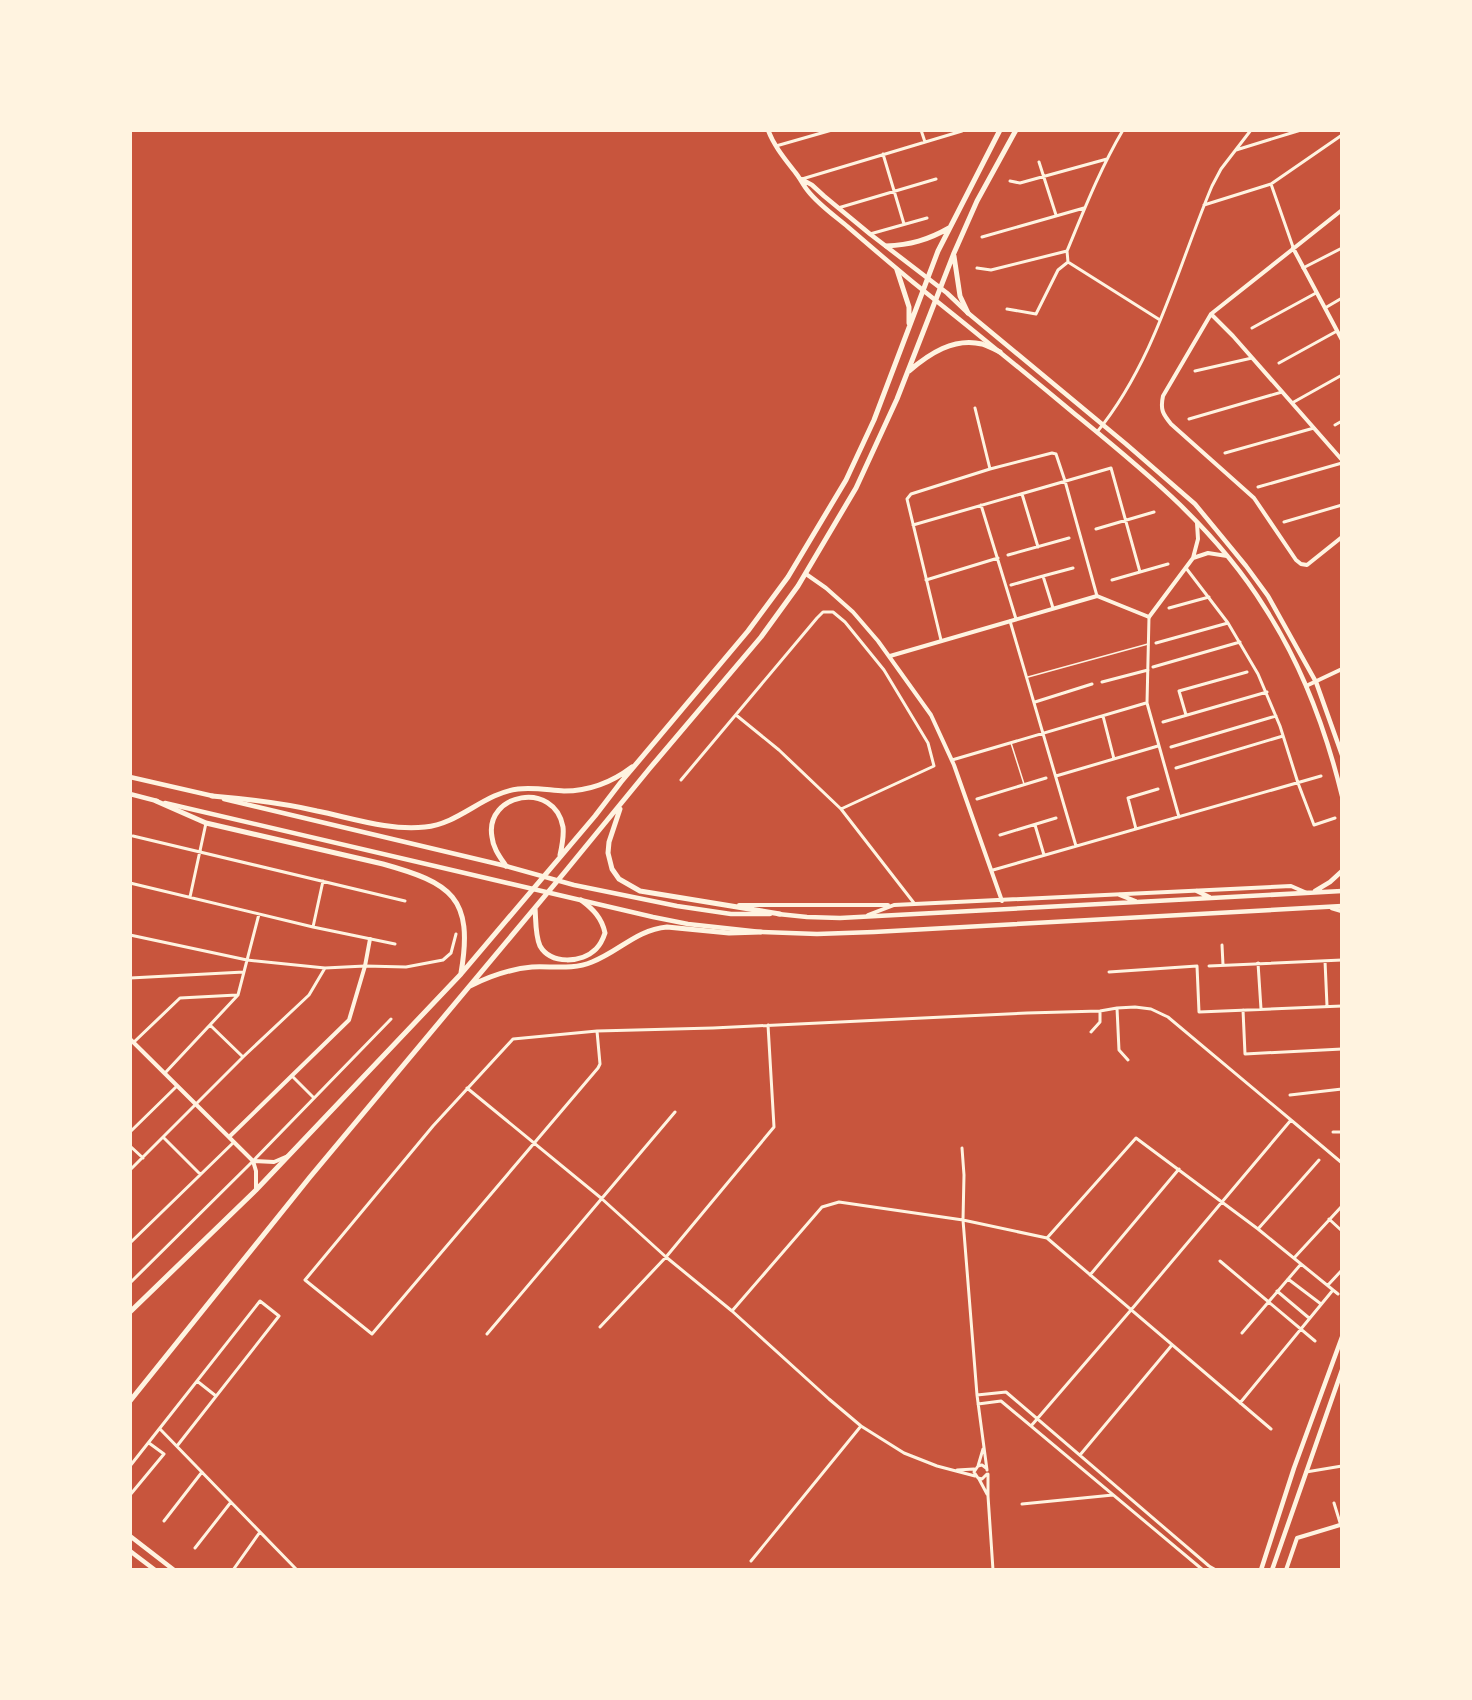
<svg xmlns="http://www.w3.org/2000/svg" width="1472" height="1700" font-family="'Public Sans',sans-serif">
<style>
.lines{fill:none;stroke-linecap:round;stroke-linejoin:round}
.service{stroke:#fff3e0;stroke-width:1.5}
.minor{stroke:#fff3e0;stroke-width:3}
.tertiary{stroke:#fff3e0;stroke-width:4}
.secondary{stroke:#fff3e0;stroke-width:4.5}
.primary{stroke:#fff3e0;stroke-width:5}
</style>
<rect width="100%" height="100%" fill="#c8553d"/>
<g class="lines">
<path class="service" d="M 1028,677 L 1148,644
M 1011,743 L 1024,784"/>
<path class="minor" d="M 921,130 L 925,142
M 1123,130 C 1100,169 1084,210 1067,251 L 1068,262 L 1160,320
M 776,146 L 832,130
M 1236,150 L 1301,130
M 883,154 L 904,224
M 1039,162 L 1056,215
M 802,179 L 962,131
M 1010,181 L 1020,183 L 1107,159
M 1271,184 L 1293,247
M 1204,205 L 1271,184 L 1342,135
M 838,208 L 936,179
M 870,234 L 927,218
M 982,237 L 1084,208
M 977,268 L 991,270 L 1067,251
M 1303,268 L 1342,248
M 1325,308 L 1342,298
M 1007,309 L 1036,314 L 1058,270 L 1068,262
M 1252,328 L 1316,293
M 1279,363 L 1337,331
M 1195,371 L 1252,358
M 1292,403 L 1342,375
M 975,408 L 990,469
M 1189,419 L 1282,392
M 1335,425 L 1342,421
M 1097,432 C 1155,361 1177,269 1212,186 L 1221,169 L 1251,130
M 1225,453 L 1314,428
M 1258,487 L 1342,463
M 1022,494 L 1038,547
M 981,505 L 1016,619
M 1284,522 L 1342,505
M 913,525 L 1111,468 L 1140,572
M 1096,529 L 1154,512
M 1008,555 L 1069,538
M 1186,568 L 1228,623 L 1258,674 L 1280,726 L 1298,783 L 1314,825 L 1335,818
M 926,580 L 998,558
M 1112,580 L 1168,564
M 1011,585 L 1043,576
M 1053,608 L 1043,576 L 1073,568
M 1169,608 L 1209,597
M 1149,617 L 1147,703 L 1179,817
M 1010,621 L 1076,846
M 941,640 L 907,499 L 911,494 L 990,469 L 1052,453 L 1056,454 L 1065,481 L 1097,596
M 1156,643 L 1228,623
M 1153,667 L 1240,642
M 1102,682 L 1148,670
M 1035,702 L 1092,684
M 736,715 L 779,750 L 841,809
M 1186,715 L 1179,691 L 1247,672
M 1103,716 L 1114,759
M 1163,722 L 1267,692
M 1171,747 L 1276,716
M 952,760 L 1146,703
M 1176,768 L 1283,736
M 1056,776 L 1158,746
M 681,780 L 817,618 L 823,612 L 833,612 L 845,622 L 884,670 L 928,743 L 934,766 L 841,809 L 914,903
M 977,799 L 1046,778
M 1035,825 L 1044,855
M 1136,829 L 1128,798 L 1158,789
M 1000,835 L 1056,818
M 133,836 L 405,901
M 993,870 L 1321,776
M 130,883 L 313,927 L 395,944
M 190,897 L 206,823
M 313,927 L 323,881
M 130,935 L 247,960 L 325,968 L 365,966 L 406,967 L 443,960 L 451,953 L 456,934
M 1222,945 L 1223,965
M 1325,961 L 1327,1006
M 1258,963 L 1261,1009
M 1209,966 L 1342,960
M 1109,972 L 1197,966 L 1199,1012 L 1342,1006
M 130,978 L 244,972
M 1117,1008 L 1119,1050 L 1128,1060
M 1243,1010 L 1245,1054 L 1342,1049
M 210,1025 L 243,1057
M 597,1031 L 600,1064 L 598,1068 L 372,1334 L 305,1280 L 433,1126 L 513,1039 L 597,1031 L 713,1028 L 1027,1013 L 1100,1011 L 1117,1008 L 1135,1007 L 1151,1009 L 1168,1017 L 1291,1120
M 1091,1032 L 1100,1022 L 1100,1011
M 134,1042 L 180,998 L 237,995
M 165,1073 L 238,995 L 259,914
M 292,1076 L 314,1098
M 467,1088 L 601,1198 L 666,1257 L 732,1311 L 829,1399 L 861,1426 L 904,1453 L 937,1466 L 975,1476
M 1290,1095 L 1342,1089
M 130,1132 L 177,1086
M 1333,1132 L 1342,1132
M 164,1138 L 200,1174
M 130,1146 L 143,1158
M 130,1170 L 243,1057 L 309,995 L 325,968
M 1329,1219 L 1342,1231
M 1258,1229 L 1319,1160
M 1047,1238 L 1136,1138 L 1258,1229 L 1338,1294
M 130,1243 L 234,1142
M 1294,1258 L 1342,1206
M 1220,1261 L 1315,1341
M 1090,1275 L 1179,1169
M 1288,1279 L 1321,1304
M 130,1283 L 253,1161 L 391,1019
M 1328,1285 L 1342,1270
M 1277,1291 L 1309,1318
M 732,1311 L 822,1207 L 839,1202 L 963,1220 L 964,1175 L 962,1148
M 600,1327 L 666,1257 L 774,1127 L 768,1025
M 1242,1333 L 1301,1264
M 487,1334 L 675,1112
M 197,1381 L 216,1396
M 977,1395 L 1006,1392 L 1209,1566 L 1216,1570
M 1240,1403 L 1333,1290
M 978,1404 L 1001,1401 L 1203,1570
M 1031,1426 L 1131,1310 L 1291,1120 L 1342,1163
M 160,1429 L 297,1570
M 983,1449 L 978,1466 L 974,1472 L 978,1478 L 982,1479 L 987,1474
M 1080,1455 L 1172,1345
M 130,1466 L 260,1301 L 279,1316 L 177,1446
M 978,1466 L 982,1465 L 986,1468
M 957,1470 L 974,1469
M 987,1470 L 977,1395 L 963,1220 L 1047,1238 L 1271,1429
M 1306,1472 L 1342,1466
M 988,1474 L 988,1496 L 993,1570
M 979,1479 L 987,1494
M 130,1495 L 164,1454 L 149,1443
M 1334,1503 L 1342,1529
M 1022,1504 L 1113,1495
M 164,1521 L 202,1472
M 195,1548 L 231,1502
M 751,1561 L 861,1426
M 233,1570 L 260,1532"/>
<path class="tertiary" d="M 1342,210 L 1211,314 L 1163,396 C 1160,410 1163,414 1171,424 L 1254,498 L 1296,560 L 1301,564 L 1307,565 L 1342,537
M 1293,248 L 1342,340
M 1211,314 L 1233,336 L 1342,460
M 1197,523 L 1198,539 L 1193,558 L 1208,553 L 1227,556
M 806,574 L 826,588 L 853,612 L 878,641 L 931,715 L 954,765 L 1002,901
M 890,656 L 1097,596 L 1149,617 L 1193,558
M 1306,686 L 1342,669
M 739,905 L 888,905
M 868,915 L 894,905 L 1291,886 L 1307,893
M 130,1039 L 253,1161 L 256,1171 L 256,1190
M 229,1137 L 349,1020 L 365,966 L 370,939
M 253,1161 L 274,1162 L 288,1156
M 1286,1570 L 1297,1538 L 1340,1525"/>
<path class="secondary" d="M 768,130 C 774,146 785,159 795,172 C 800,178 803,185 808,191 C 819,205 835,216 848,227 C 870,246 892,265 914,283 C 968,326 1022,370 1076,415 C 1147,473 1216,529 1265,608 C 1302,665 1326,730 1342,796
M 801,179 L 812,185 L 824,196 L 870,234 L 947,293 L 968,313 L 1126,444 L 1195,504 L 1246,566 L 1268,596 L 1316,682 L 1342,755
M 130,777 L 213,796
M 130,794 L 157,801
M 224,799 L 506,866 L 574,885 L 677,906 L 731,914 L 770,914
M 165,803 L 653,917 L 688,924 L 761,932 L 817,934 L 874,932 L 1342,906
M 1197,891 L 1209,897
M 1315,891 L 1330,882 L 1342,871
M 1120,895 L 1135,901
M 1332,908 L 1342,911
M 778,914 L 807,917 L 840,918 L 1342,891
M 130,1536 L 174,1570
M 130,1551 L 155,1570
M 1261,1570 L 1294,1468 L 1342,1337
M 1272,1570 L 1342,1370"/>
<path class="primary" d="M 886,246 C 910,245 928,240 949,228
M 954,256 L 960,296 L 968,313
M 897,270 L 909,307 L 909,323
M 909,371 C 929,354 954,337 982,344 C 988,346 994,349 1000,352
M 212,796 C 247,799 282,803 317,811 C 352,818 389,831 425,827 C 459,824 484,793 518,789 C 533,787 548,790 564,791 C 590,791 611,783 632,767
M 156,801 L 206,823 L 383,864 C 451,883 474,897 461,973
M 620,809 L 609,842 L 608,853 L 612,869 L 619,879 L 640,891 L 780,914
M 506,866 C 500,857 493,848 492,837 C 484,793 555,780 563,827 C 564,836 562,846 560,855
M 535,908 C 536,919 535,935 540,946 C 551,965 582,963 596,949 C 600,945 603,939 605,933 C 602,918 593,909 581,900
M 470,986 C 490,976 509,969 532,967 C 552,966 573,970 592,962 C 620,951 636,930 667,927 L 729,933 L 761,932
M 130,1312 L 256,1190 L 461,974 L 595,816 L 621,782 L 748,631 L 788,577 L 846,480 L 874,420 L 938,251 L 1000,130
M 130,1401 L 310,1177 L 564,873 L 650,768 L 761,637 L 798,586 L 856,488 L 897,399 L 954,253 L 977,201 L 1016,130"/>
</g>
<rect width="1472" height="1700" fill="none" stroke="#fff3e0" stroke-width="264"/>
</svg>
